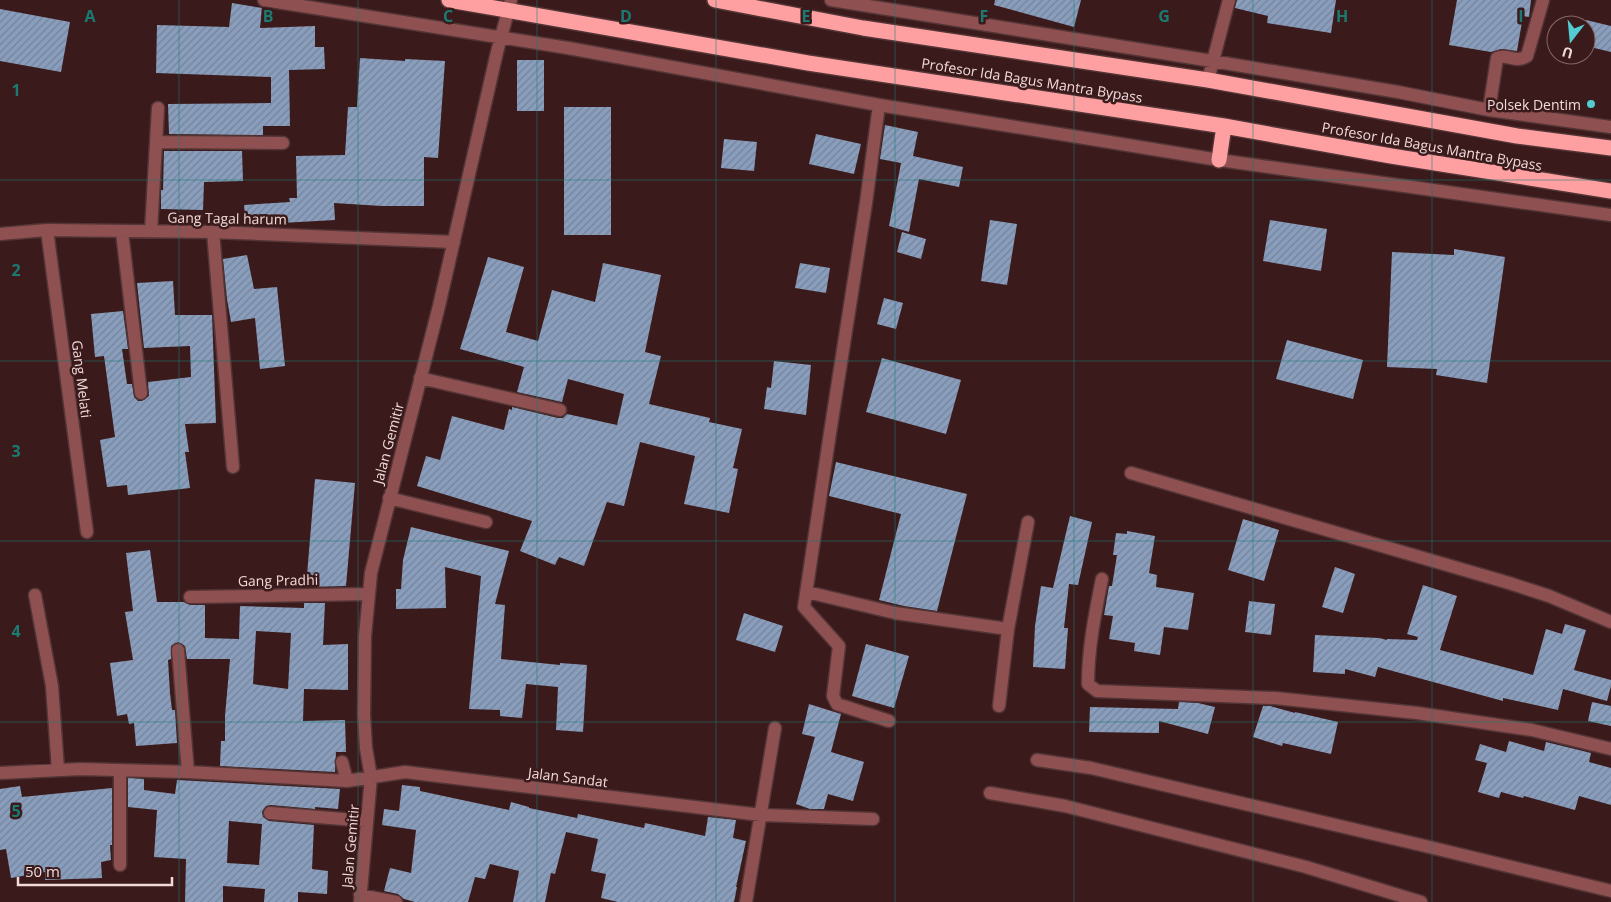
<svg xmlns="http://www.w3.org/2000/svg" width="1611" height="902" font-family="'Open Sans',sans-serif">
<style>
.building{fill:url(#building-hatch);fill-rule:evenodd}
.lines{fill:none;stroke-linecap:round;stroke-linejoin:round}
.minor-casing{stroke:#543536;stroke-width:15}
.highway-casing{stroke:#543536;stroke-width:18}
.minor{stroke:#8f5052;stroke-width:12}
.highway{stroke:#fea0a2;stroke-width:15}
.grid{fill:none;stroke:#1a7b73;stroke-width:1;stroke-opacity:0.55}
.poi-dot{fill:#52ccd0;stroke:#3a1a1b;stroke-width:2}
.labels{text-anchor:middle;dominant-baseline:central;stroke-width:5;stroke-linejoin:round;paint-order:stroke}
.street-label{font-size:14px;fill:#f1dada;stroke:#3a1a1b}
.poi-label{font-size:14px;fill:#f1dada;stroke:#3a1a1b;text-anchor:end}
.grid-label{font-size:16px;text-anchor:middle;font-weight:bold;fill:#1a7b73;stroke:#3a1a1b;stroke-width:5;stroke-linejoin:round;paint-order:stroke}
</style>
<defs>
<pattern id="building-hatch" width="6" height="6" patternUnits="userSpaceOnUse" patternTransform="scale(1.25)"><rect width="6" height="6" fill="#899ebd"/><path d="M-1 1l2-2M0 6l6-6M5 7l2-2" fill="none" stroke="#768298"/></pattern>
</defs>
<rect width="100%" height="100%" fill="#3a1a1b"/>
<path class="building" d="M 995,0 L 1081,0 L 1074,27 L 994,5 Z
M 1237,0 L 1336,0 L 1331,33 L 1267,23 L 1268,16 L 1235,8 Z
M 1457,0 L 1531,0 L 1529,17 L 1523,16 L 1517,51 L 1501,49 L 1491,52 L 1449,45 Z
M 232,3 L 262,8 L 260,28 L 315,26 L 315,47 L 324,47 L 325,69 L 289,70 L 290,126 L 263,126 L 263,135 L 169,134 L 168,104 L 271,103 L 271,77 L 156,73 L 157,25 L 229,27 Z
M 0,9 L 70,22 L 61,72 L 0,61 Z
M 1586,20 L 1611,26 L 1611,52 L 1586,46 Z
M 360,58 L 405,61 L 405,59 L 445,61 L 438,158 L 424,157 L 424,206 L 382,206 L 334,203 L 335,220 L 246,225 L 244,205 L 290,202 L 289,198 L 297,198 L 296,156 L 345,155 L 348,107 L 357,107 Z
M 517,60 L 544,60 L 544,111 L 517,111 Z
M 564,107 L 611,107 L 611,235 L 564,235 Z
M 885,125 L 918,132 L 913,156 L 963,167 L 959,187 L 919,179 L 909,232 L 889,226 L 901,163 L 880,159 Z
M 816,134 L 861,144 L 854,174 L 809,164 Z
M 724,139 L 757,142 L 754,171 L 721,168 Z
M 164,151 L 242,151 L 243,181 L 204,182 L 203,210 L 161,209 L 161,190 L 163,190 Z
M 990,220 L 1017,224 L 1007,285 L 981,281 Z
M 1270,220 L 1327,229 L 1321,271 L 1263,261 Z
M 902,232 L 926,239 L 921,259 L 897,252 Z
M 1454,249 L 1505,257 L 1487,383 L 1436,375 L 1437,369 L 1387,367 L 1392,252 L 1454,255 Z
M 247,255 L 254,289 L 277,287 L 285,366 L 260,369 L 255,318 L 231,322 L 227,299 L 223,259 Z
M 488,257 L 524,267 L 506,332 L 538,341 L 552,290 L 595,302 L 603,263 L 661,275 L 645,352 L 661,356 L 649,404 L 710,418 L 709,422 L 742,429 L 733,468 L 738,469 L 729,513 L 684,504 L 695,456 L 640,442 L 624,506 L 607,502 L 584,566 L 559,557 L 555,565 L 520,551 L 532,521 L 417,486 L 426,456 L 440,460 L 452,416 L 504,430 L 509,409 L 512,410 L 512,407 L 558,418 L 563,418 L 567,414 L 617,425 L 624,394 L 568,379 L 562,402 L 517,392 L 524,367 L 460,349 Z
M 800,263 L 830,268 L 826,293 L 795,288 Z
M 173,281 L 175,315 L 212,315 L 216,423 L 185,424 L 189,452 L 185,452 L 190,488 L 128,495 L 127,485 L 107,487 L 100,440 L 115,437 L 104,356 L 95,357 L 91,314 L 123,311 L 128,349 L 122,349 L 127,384 L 132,384 L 134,397 L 138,401 L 142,401 L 149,396 L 148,382 L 191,377 L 190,346 L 144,348 L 137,283 Z
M 884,298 L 903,303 L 896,329 L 877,324 Z
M 1287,340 L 1363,360 L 1353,399 L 1276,379 Z
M 882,358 L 961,380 L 946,434 L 866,412 Z
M 774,361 L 811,365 L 806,415 L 764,409 L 767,387 L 771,388 Z
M 836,462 L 967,494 L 937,611 L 904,606 L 879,600 L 901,514 L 829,496 Z
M 315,479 L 355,483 L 346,586 L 306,587 Z
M 1070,516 L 1092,522 L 1078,585 L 1069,584 L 1064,628 L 1068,628 L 1065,669 L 1033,667 L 1035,626 L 1041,586 L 1053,588 Z
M 1243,519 L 1279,530 L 1264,581 L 1228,570 Z
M 411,527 L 509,551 L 495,604 L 505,605 L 501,659 L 560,665 L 560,663 L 587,665 L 583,732 L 556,730 L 558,687 L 526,684 L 522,718 L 500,716 L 500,710 L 469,709 L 481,576 L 445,567 L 446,608 L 396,609 L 396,589 L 401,589 L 403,560 Z
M 1127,531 L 1155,536 L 1149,573 L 1157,575 L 1156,587 L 1194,593 L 1188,630 L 1164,627 L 1160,655 L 1134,651 L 1135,643 L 1109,639 L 1113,616 L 1104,615 L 1109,586 L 1112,586 L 1117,555 L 1113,555 L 1116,533 L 1127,534 Z
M 150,550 L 157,602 L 184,602 L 190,605 L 205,605 L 205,638 L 239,639 L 240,606 L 304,608 L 304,603 L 325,603 L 323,645 L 348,644 L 348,690 L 304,689 L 303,721 L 345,720 L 346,752 L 336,752 L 335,772 L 220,766 L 221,741 L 225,741 L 225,716 L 230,659 L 187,659 L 185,646 L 178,642 L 171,646 L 171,659 L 168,660 L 170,693 L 172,710 L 175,710 L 177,743 L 136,746 L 134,723 L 129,724 L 127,714 L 117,716 L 110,663 L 133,660 L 125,612 L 133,611 L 126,553 ZM 256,631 L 291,633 L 288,689 L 253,684 Z
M 1335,567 L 1355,574 L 1343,613 L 1322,607 Z
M 1423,585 L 1457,596 L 1440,650 L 1533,675 L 1546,629 L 1562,634 L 1565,624 L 1586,630 L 1574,670 L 1611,680 L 1611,686 L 1607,701 L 1563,689 L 1558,710 L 1503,698 L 1503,701 L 1378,667 L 1375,677 L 1345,669 L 1345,674 L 1313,672 L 1315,635 L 1379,638 L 1387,640 L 1387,639 L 1417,640 L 1418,637 L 1407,634 Z
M 1249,601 L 1275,604 L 1271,635 L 1245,632 Z
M 744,613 L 783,626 L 775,652 L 736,640 Z
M 866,644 L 909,656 L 894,708 L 852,696 Z
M 1179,702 L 1198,703 L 1215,707 L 1208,734 L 1159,721 L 1159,733 L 1089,732 L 1090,707 L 1178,709 Z
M 1592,702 L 1611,706 L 1611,726 L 1588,721 Z
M 809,704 L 841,714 L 831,752 L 864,762 L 853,801 L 828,794 L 824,809 L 810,809 L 796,804 L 815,737 L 802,734 Z
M 1263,706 L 1270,706 L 1295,713 L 1295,712 L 1338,722 L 1331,754 L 1283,743 L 1282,746 L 1253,737 Z
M 1509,741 L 1544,751 L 1546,742 L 1591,753 L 1589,762 L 1611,768 L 1611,805 L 1579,796 L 1575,810 L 1524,796 L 1523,798 L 1501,792 L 1499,798 L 1478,792 L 1487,763 L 1475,760 L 1480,744 L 1506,752 Z
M 128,778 L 144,779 L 144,790 L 175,794 L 177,780 L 340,789 L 338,809 L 315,807 L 315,809 L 271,805 L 266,806 L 262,812 L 263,817 L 269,821 L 314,825 L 312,869 L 328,871 L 327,894 L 298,892 L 298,902 L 264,902 L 265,889 L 223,886 L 223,902 L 185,902 L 186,859 L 154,857 L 157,810 L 128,807 ZM 229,821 L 262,824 L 259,865 L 227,863 Z
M 402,785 L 420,787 L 420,791 L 509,810 L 511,802 L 529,807 L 529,808 L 577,818 L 578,814 L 644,828 L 645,823 L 705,836 L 708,817 L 736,820 L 733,838 L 746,841 L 736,887 L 737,887 L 734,902 L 618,902 L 601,898 L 606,874 L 591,871 L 598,839 L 566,832 L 555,874 L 551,873 L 545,902 L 513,902 L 519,871 L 490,864 L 485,879 L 475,877 L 468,902 L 415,902 L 404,899 L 398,894 L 384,891 L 390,868 L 411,873 L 416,830 L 382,825 L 384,809 L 399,811 Z
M 20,786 L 22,797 L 112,788 L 112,845 L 110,845 L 111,860 L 101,862 L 102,878 L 45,880 L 45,872 L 11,878 L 6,849 L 0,850 L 0,789 Z"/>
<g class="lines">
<defs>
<path id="minor" d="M 264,0 L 568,48 L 879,105 L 1097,140 L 1219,160 L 1611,215
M 831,0 L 1212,61 L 1398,92 L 1489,110 L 1611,127
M 1208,80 L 1229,0
M 879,105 L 866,203 L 830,433 L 804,607 L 839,646 L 833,696 L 837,704 L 889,721
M 1489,110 L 1497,58 C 1508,53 1515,64 1527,56 L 1543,0
M 156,142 L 283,143
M 47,230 L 87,532
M 151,231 L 158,108
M 122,232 L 141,393
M 213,232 L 233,467
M 0,234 L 47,230 L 213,232 L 454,242
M 420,378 L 560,410
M 1131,473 L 1509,583 L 1549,596 L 1611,622
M 389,498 L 486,522
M 1102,579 C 1095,614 1088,648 1088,684 L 1097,691 L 1275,698 L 1417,713 L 1532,730 L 1611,749
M 807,592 L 895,613 L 1008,629
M 35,595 L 52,686 L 58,770
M 190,597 L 368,594
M 178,650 L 188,772
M 999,706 L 1008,629 L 1028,522
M 1037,760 L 1091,768 L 1421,845 L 1611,891
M 342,762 L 347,781
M 120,770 L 120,865
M 0,773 L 81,769 L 188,772 L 347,781 L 405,772 L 761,815 L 873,819
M 990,793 L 1065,806 L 1306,867 L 1421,902
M 270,813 L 367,821
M 360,895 L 396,902
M 360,902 L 371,777 L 366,748 L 364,715 L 365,636 L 371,573 L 439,306 L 497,52 L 511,0
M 746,902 L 775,728"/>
<path id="highway" d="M 449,0 L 808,63 L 1224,126 L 1391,156 L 1611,191
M 715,0 L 863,28 L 1208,80 L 1517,136 L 1611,148
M 1219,160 L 1224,126"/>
</defs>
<use href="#minor" class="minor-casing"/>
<use href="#highway" class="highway-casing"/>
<use href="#minor" class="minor"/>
<use href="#highway" class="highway"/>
</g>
<path class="grid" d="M 179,0 L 179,902M 358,0 L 358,902M 537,0 L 537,902M 716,0 L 716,902M 895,0 L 895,902M 1074,0 L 1074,902M 1253,0 L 1253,902M 1432,0 L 1432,902M 0,180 L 1611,180M 0,361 L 1611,361M 0,541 L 1611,541M 0,722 L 1611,722"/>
<circle class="poi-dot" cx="1591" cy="104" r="5"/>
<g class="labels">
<g class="street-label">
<text transform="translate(1032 80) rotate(9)">Profesor Ida Bagus Mantra Bypass</text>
<text transform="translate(1432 146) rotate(10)">Profesor Ida Bagus Mantra Bypass</text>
<text transform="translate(227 218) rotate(1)">Gang Tagal harum</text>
<text transform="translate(82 379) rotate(83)">Gang Melati</text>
<text transform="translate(388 443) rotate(-75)">Jalan Gemitir</text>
<text transform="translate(278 580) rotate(-1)">Gang Pradhi</text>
<text transform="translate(568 777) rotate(7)">Jalan Sandat</text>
<text transform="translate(350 846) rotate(-85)">Jalan Gemitir</text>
</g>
<g class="poi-label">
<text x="1581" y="104">Polsek Dentim</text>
</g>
</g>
<g class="grid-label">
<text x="90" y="22">A</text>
<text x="268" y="22">B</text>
<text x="448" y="22">C</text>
<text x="626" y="22">D</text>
<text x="806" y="22">E</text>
<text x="984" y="22">F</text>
<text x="1164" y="22">G</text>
<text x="1342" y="22">H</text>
<text x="1521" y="22">I</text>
<text x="16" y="96">1</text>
<text x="16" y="276">2</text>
<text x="16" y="457">3</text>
<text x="16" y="637">4</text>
<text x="16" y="817">5</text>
</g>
<g transform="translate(1571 40) rotate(196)"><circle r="24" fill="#3a1a1b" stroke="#836767"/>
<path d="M0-4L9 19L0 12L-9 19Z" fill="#52ccd0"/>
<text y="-8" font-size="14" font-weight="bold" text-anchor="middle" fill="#f1dada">U</text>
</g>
<path d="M18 877v8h154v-8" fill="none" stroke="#f1dada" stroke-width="2.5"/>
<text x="25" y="877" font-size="15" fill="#f1dada" stroke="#3a1a1b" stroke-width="4" paint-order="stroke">50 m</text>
</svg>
